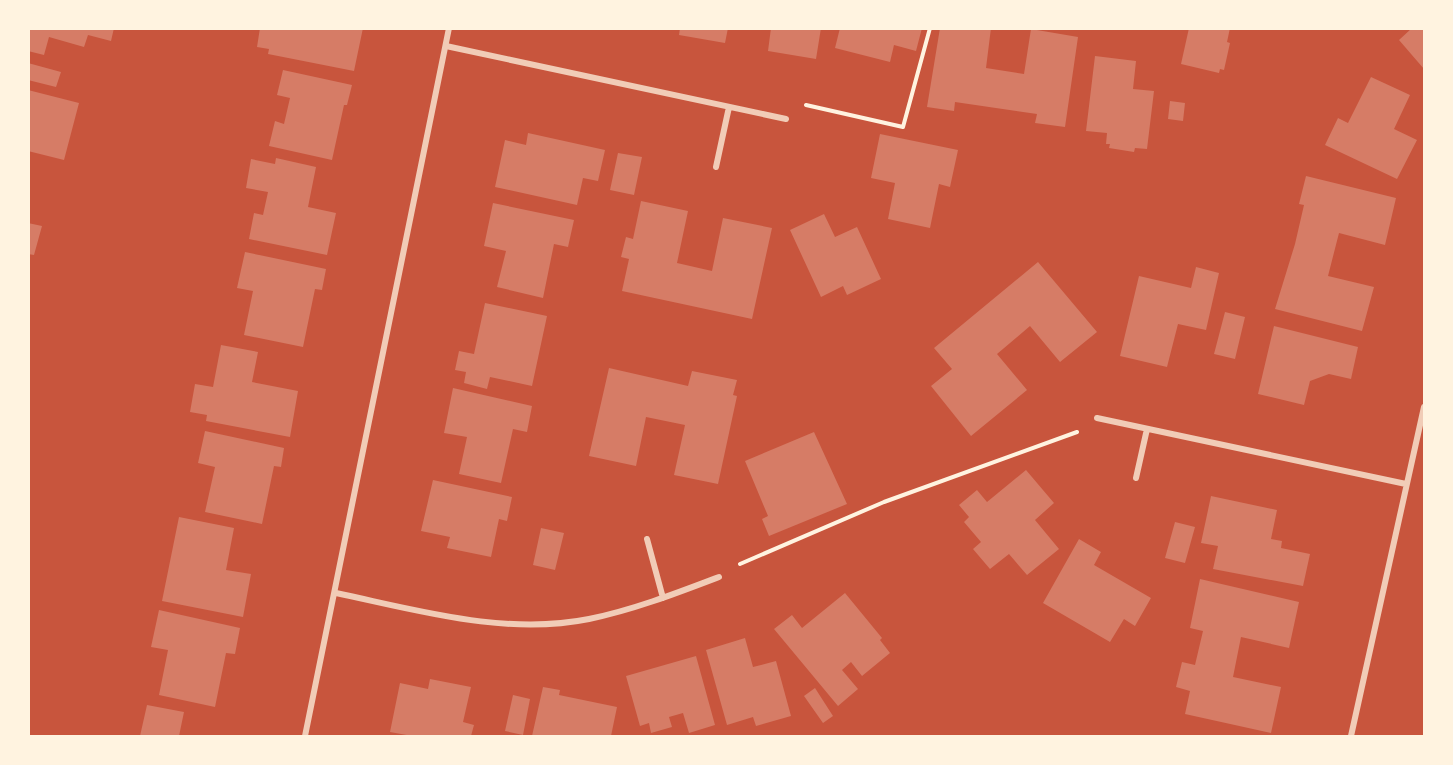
<svg xmlns="http://www.w3.org/2000/svg" width="1453" height="765" font-family="'PT Sans Narrow',sans-serif">
<style>
.building{fill:#d67c66}
.lines{fill:none;stroke-linecap:round;stroke-linejoin:round}
.path{stroke:#fff3e0;stroke-width:4}
.minor{stroke:#f1ccb7;stroke-width:6}
</style>
<rect width="100%" height="100%" fill="#c8553d"/>
<path class="building" d="M 28,28 L 114,28 L 111,41 L 88,35 L 84,47 L 49,37 L 44,55 L 28,51 Z
M 260,28 L 363,28 L 354,71 L 268,54 L 269,49 L 257,47 Z
M 680,28 L 728,28 L 725,43 L 679,35 Z
M 771,28 L 821,28 L 816,59 L 768,51 Z
M 840,28 L 922,28 L 916,51 L 894,45 L 890,62 L 835,48 Z
M 940,28 L 991,28 L 986,68 L 1024,74 L 1031,29 L 1078,37 L 1065,127 L 1035,123 L 1037,114 L 955,102 L 954,111 L 927,107 Z
M 1189,28 L 1230,28 L 1227,42 L 1230,43 L 1224,70 L 1220,69 L 1219,73 L 1181,64 Z
M 1412,28 L 1424,28 L 1424,69 L 1399,40 Z
M 1095,56 L 1136,61 L 1133,89 L 1154,91 L 1147,149 L 1135,148 L 1134,152 L 1109,148 L 1110,144 L 1106,144 L 1107,133 L 1086,131 Z
M 28,63 L 61,72 L 56,87 L 28,80 Z
M 283,70 L 352,85 L 347,105 L 344,105 L 332,160 L 269,146 L 275,121 L 284,124 L 290,98 L 277,95 Z
M 1371,77 L 1410,95 L 1394,129 L 1417,140 L 1397,179 L 1325,145 L 1338,118 L 1348,123 Z
M 28,90 L 79,103 L 64,160 L 28,151 Z
M 1170,101 L 1185,103 L 1183,121 L 1168,119 Z
M 528,133 L 605,150 L 598,181 L 583,178 L 577,205 L 495,187 L 505,140 L 526,145 Z
M 880,134 L 958,150 L 950,187 L 939,184 L 930,228 L 888,219 L 895,183 L 871,178 Z
M 618,153 L 642,157 L 634,195 L 610,190 Z
M 276,158 L 316,167 L 308,207 L 336,213 L 327,255 L 249,239 L 254,213 L 263,215 L 268,192 L 246,188 L 251,159 L 275,164 Z
M 1306,176 L 1396,198 L 1385,245 L 1339,233 L 1328,276 L 1374,287 L 1362,331 L 1275,309 L 1295,244 L 1304,205 L 1299,204 Z
M 641,201 L 688,211 L 677,263 L 712,271 L 723,218 L 772,228 L 752,319 L 622,291 L 629,259 L 621,257 L 626,237 L 633,239 Z
M 493,203 L 574,220 L 568,247 L 554,244 L 543,298 L 497,287 L 506,251 L 484,246 Z
M 824,214 L 835,237 L 857,227 L 881,279 L 847,295 L 843,286 L 821,297 L 790,230 Z
M 28,223 L 42,226 L 34,255 L 28,254 Z
M 245,252 L 326,269 L 322,290 L 315,289 L 303,347 L 244,335 L 253,291 L 237,288 Z
M 1038,262 L 1097,332 L 1060,362 L 1030,326 L 997,354 L 1027,390 L 971,436 L 931,386 L 952,369 L 934,348 Z
M 1196,267 L 1219,273 L 1206,330 L 1178,324 L 1167,367 L 1120,356 L 1139,276 L 1191,288 Z
M 485,303 L 547,316 L 532,386 L 490,377 L 487,389 L 464,383 L 466,372 L 455,370 L 459,351 L 474,354 Z
M 1225,312 L 1245,317 L 1235,359 L 1214,354 Z
M 1274,326 L 1358,347 L 1351,379 L 1329,374 L 1310,381 L 1304,405 L 1258,394 Z
M 221,345 L 258,352 L 252,382 L 298,391 L 290,437 L 206,421 L 207,415 L 190,412 L 195,384 L 213,387 Z
M 609,368 L 688,386 L 692,371 L 737,380 L 733,395 L 737,396 L 718,484 L 674,475 L 685,425 L 646,417 L 636,466 L 589,456 Z
M 453,388 L 532,406 L 527,432 L 513,429 L 501,483 L 459,474 L 467,437 L 444,433 Z
M 205,431 L 284,448 L 281,467 L 274,466 L 262,524 L 205,512 L 215,467 L 198,463 Z
M 814,432 L 847,504 L 769,536 L 762,519 L 768,516 L 745,461 Z
M 1026,470 L 1054,503 L 1035,520 L 1059,549 L 1027,575 L 1009,554 L 990,569 L 973,549 L 981,542 L 964,522 L 969,517 L 959,505 L 977,490 L 987,502 Z
M 433,480 L 512,497 L 507,521 L 499,519 L 491,557 L 447,548 L 450,537 L 421,531 Z
M 1211,496 L 1277,510 L 1271,539 L 1282,541 L 1281,548 L 1310,554 L 1303,586 L 1213,569 L 1218,546 L 1201,543 Z
M 179,517 L 234,528 L 226,570 L 251,574 L 243,617 L 162,601 Z
M 1175,522 L 1195,527 L 1185,563 L 1165,558 Z
M 541,528 L 564,533 L 555,570 L 533,565 Z
M 1079,539 L 1101,552 L 1094,565 L 1151,598 L 1135,626 L 1124,619 L 1110,642 L 1043,603 Z
M 1200,579 L 1299,602 L 1289,648 L 1241,637 L 1233,677 L 1281,687 L 1271,733 L 1185,714 L 1190,691 L 1176,687 L 1182,662 L 1195,665 L 1203,631 L 1190,628 Z
M 845,593 L 882,638 L 880,640 L 890,653 L 862,676 L 851,662 L 842,670 L 858,689 L 838,706 L 774,629 L 792,615 L 802,628 Z
M 159,610 L 240,628 L 235,654 L 226,653 L 215,707 L 159,695 L 168,650 L 151,647 Z
M 745,638 L 753,667 L 776,661 L 791,716 L 756,726 L 753,717 L 727,725 L 706,650 Z
M 696,656 L 715,725 L 689,733 L 683,713 L 669,717 L 672,727 L 651,733 L 649,723 L 640,726 L 626,676 Z
M 430,679 L 471,687 L 463,722 L 474,725 L 471,736 L 412,736 L 390,732 L 400,683 L 428,689 Z
M 543,687 L 560,690 L 559,695 L 617,707 L 611,736 L 532,736 Z
M 815,688 L 833,716 L 823,723 L 804,696 Z
M 513,695 L 530,699 L 523,735 L 505,731 Z
M 147,705 L 184,712 L 179,736 L 140,736 Z"/>
<g class="lines">
<path class="path" d="M 806,105 L 903,127 L 930,28
M 740,564 L 884,502 L 1077,432"/>
<path class="minor" d="M 446,46 L 786,119
M 716,167 L 729,107
M 1097,418 L 1406,484
M 1136,478 L 1147,429
M 647,539 L 663,598
M 336,593 C 417,610 505,636 589,619 C 633,610 677,593 719,577
M 305,736 L 449,28
M 1351,736 L 1424,407"/>
</g>
<rect width="1453" height="765" fill="none" stroke="#fff3e0" stroke-width="60"/>
</svg>
